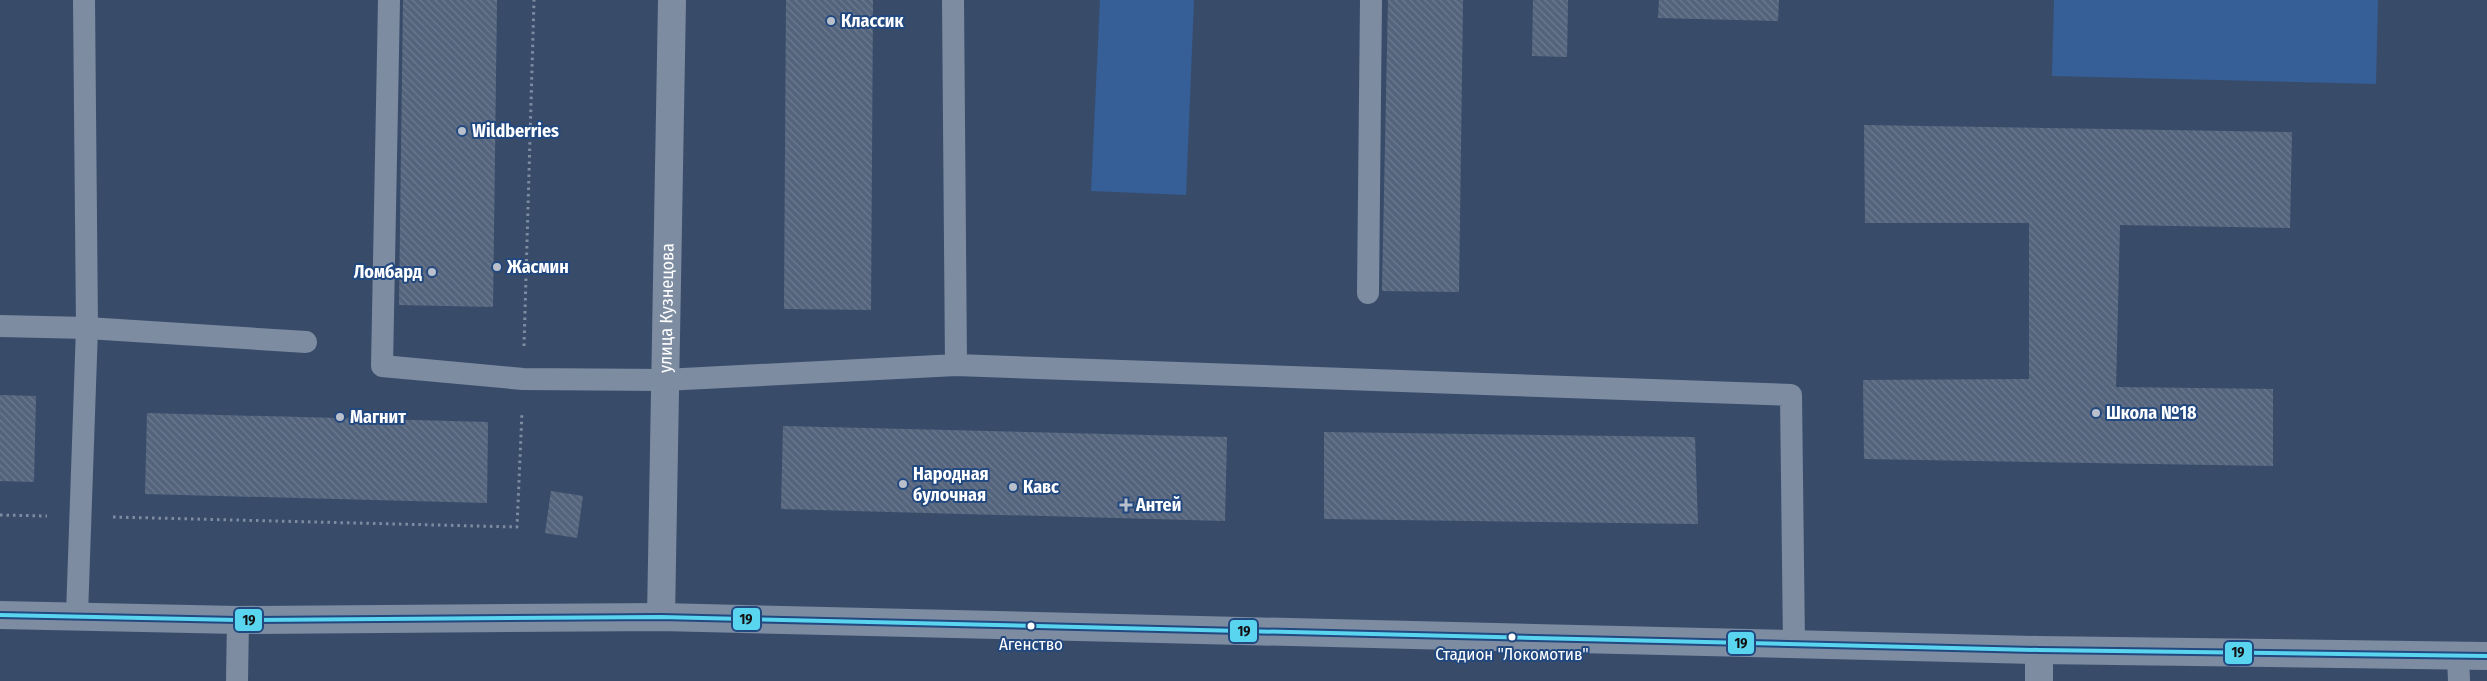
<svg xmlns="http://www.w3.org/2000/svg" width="2487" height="681" font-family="'Fira Sans Condensed',sans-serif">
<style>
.pitch{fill:#365e97}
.building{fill:url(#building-back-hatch)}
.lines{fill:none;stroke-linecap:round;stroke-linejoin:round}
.path{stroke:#7d8ca1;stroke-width:3;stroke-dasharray:2.5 4;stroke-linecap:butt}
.service{stroke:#7d8ca1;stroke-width:22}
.tertiary{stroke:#7d8ca1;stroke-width:28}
.bus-1-casing{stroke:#224880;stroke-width:8}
.bus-1{stroke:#5ad5f0;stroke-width:4}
.poi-dot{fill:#b9c0cb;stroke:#224880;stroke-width:2}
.bus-dot{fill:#fff;stroke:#224880;stroke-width:2}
.labels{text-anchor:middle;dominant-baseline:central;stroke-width:4;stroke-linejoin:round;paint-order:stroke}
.bus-label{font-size:17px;fill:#fff;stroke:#224880}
.poi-label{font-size:18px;font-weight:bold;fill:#fff;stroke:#224880;text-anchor:start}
.street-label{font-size:18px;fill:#fff;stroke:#224880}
.line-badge{stroke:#224880;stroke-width:2}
.pale-badge-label{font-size:14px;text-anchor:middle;font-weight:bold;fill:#111}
</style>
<defs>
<pattern id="building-back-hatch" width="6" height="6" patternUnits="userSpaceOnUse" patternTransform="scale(1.25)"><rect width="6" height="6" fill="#54647c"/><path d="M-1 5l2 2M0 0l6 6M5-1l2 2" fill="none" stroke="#6e7b90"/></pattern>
</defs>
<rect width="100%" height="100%" fill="#384c6a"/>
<path class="pitch" d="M 1100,0 L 1194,0 L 1186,195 L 1091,191 Z
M 2054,0 L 2378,0 L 2376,84 L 2052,76 Z"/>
<path class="building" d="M 403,0 L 497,0 L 493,307 L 399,305 Z
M 786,0 L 873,0 L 871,310 L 784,309 Z
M 1388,0 L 1463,0 L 1459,292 L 1382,291 Z
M 1533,0 L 1568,0 L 1567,57 L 1532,56 Z
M 1659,0 L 1779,0 L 1778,21 L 1658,18 Z
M 1864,125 L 2292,132 L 2290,228 L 2120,225 L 2116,387 L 2273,389 L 2273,466 L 1864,459 L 1863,380 L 2029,379 L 2029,223 L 1865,223 Z
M 0,395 L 36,396 L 34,482 L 0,481 Z
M 147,413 L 488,422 L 487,503 L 145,494 Z
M 783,426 L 1227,437 L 1225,521 L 781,509 Z
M 1324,432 L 1695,437 L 1698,524 L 1324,519 Z
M 551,491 L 583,496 L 577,538 L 545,533 Z"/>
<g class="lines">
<path class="path" d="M 524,346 L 534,0
M 0,515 L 47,516
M 113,517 L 517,527 L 522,412"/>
<path class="service" d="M 389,0 L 382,366 L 523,379 L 664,380 L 956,365 L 953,0
M 1368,293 L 1371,0
M 0,326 L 87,328 L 306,342
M 956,365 L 1791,395 L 1794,645
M 77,615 L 87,328 L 84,0
M 2458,656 L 2459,681
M 237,681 L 238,620"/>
<g class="tertiary">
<path d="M 0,615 L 238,620 L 661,617 L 2039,650 L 2487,656"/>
<path id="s1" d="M 661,617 L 672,0"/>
<path d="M 2039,650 L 2039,681"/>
</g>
<defs>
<path id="bus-1" d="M 0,615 L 238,620 L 661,617 L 2039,650 L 2487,656"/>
</defs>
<use href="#bus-1" class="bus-1-casing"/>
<use href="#bus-1" class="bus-1"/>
</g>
<g class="poi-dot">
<circle cx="831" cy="21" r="5"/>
<circle cx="462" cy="131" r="5"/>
<circle cx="497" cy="267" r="5"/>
<circle cx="432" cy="272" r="5"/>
<circle cx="2096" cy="413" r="5"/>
<circle cx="340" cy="417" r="5"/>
<circle cx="903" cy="484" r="5"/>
<circle cx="1013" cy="487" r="5"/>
<path d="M1123.5 497.5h5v5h5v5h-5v5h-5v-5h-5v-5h5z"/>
</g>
<g class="bus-dot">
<circle cx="1031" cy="626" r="4.5"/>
<circle cx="1512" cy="637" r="4.5"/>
</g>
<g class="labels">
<g class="bus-label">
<text x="1031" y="644">Агенство</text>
<text x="1512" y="654">Стадион "Локомотив"</text>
</g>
<g class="poi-label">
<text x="841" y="21">Классик</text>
<text x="472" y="131">Wildberries</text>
<text x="507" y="267">Жасмин</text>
<text x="422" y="272" text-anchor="end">Ломбард</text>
<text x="2106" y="413">Школа №18</text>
<text x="350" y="417">Магнит</text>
<text x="913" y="474">Народная<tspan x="913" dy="21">булочная</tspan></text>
<text x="1023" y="487">Кавс</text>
<text x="1136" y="505">Антей</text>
</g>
<g class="street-label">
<text stroke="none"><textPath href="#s1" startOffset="309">улица Кузнецова</textPath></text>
</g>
</g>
<g class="line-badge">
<rect x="732" y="607" width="29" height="24" rx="5" fill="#5ad5f0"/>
<rect x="234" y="608" width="29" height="24" rx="5" fill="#5ad5f0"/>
<rect x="1229" y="619" width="29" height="24" rx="5" fill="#5ad5f0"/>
<rect x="1727" y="631" width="28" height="24" rx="5" fill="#5ad5f0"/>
<rect x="2224" y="641" width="29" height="24" rx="5" fill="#5ad5f0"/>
</g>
<g class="pale-badge-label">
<text x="746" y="624">19</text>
<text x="249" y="625">19</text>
<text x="1244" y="636">19</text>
<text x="1741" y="648">19</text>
<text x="2238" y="657">19</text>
</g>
</svg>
